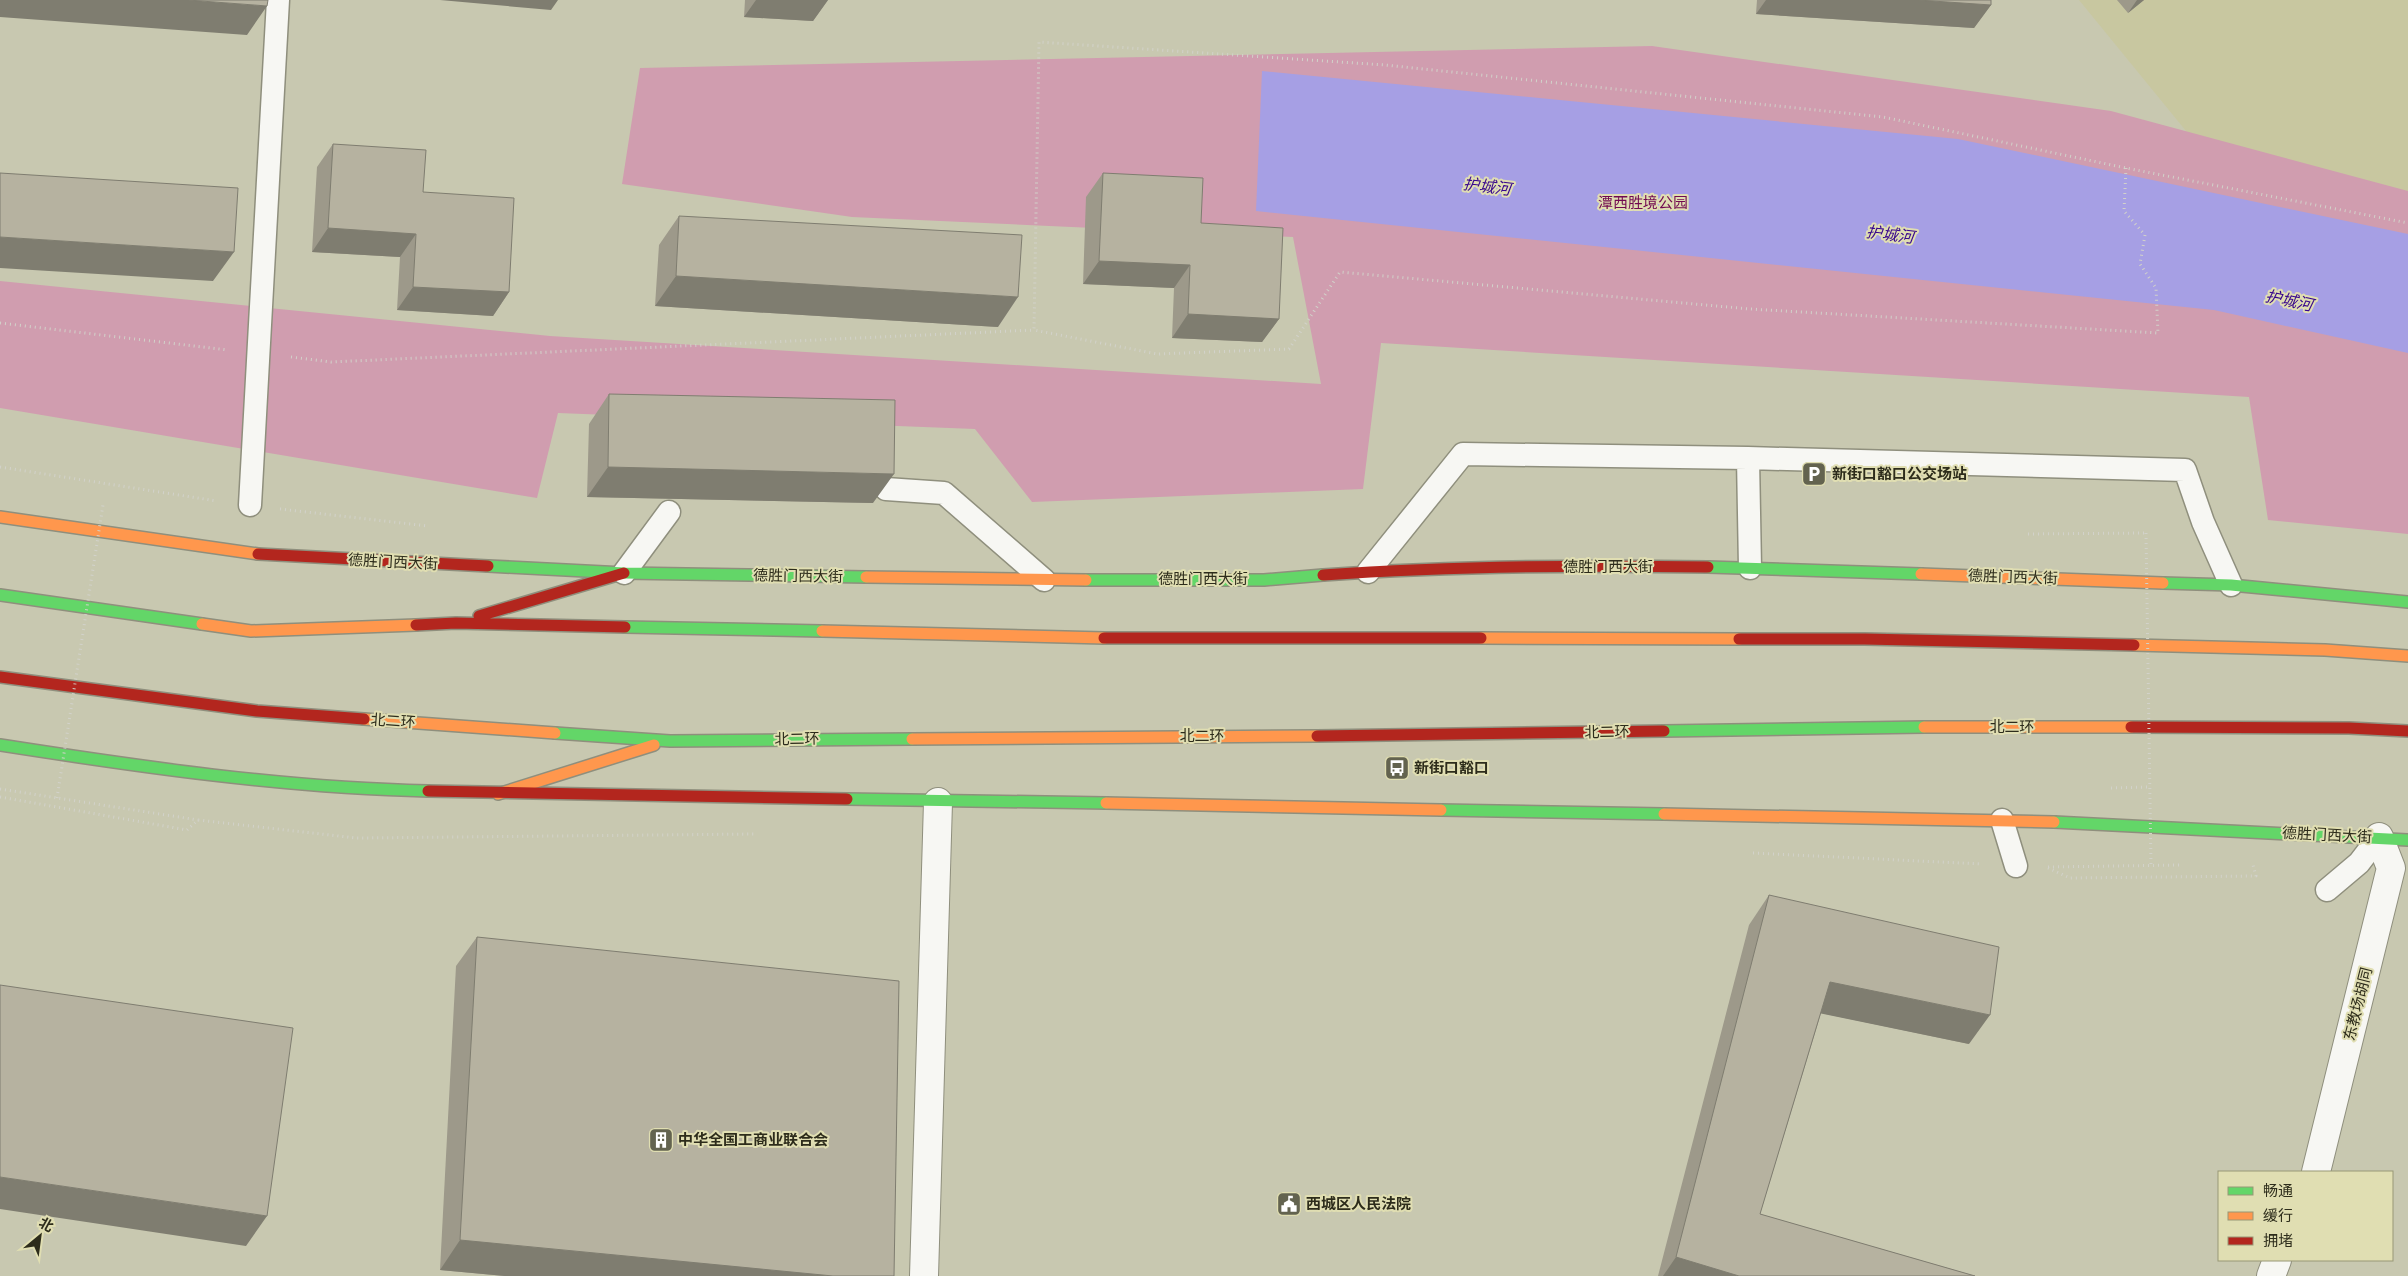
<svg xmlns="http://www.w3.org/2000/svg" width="2408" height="1276" font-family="'Nunito Sans','Noto Sans SC',sans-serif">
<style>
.built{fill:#c8c7a0}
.green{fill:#d09daf}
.water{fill:#a69fe4}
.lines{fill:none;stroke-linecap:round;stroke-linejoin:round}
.lane-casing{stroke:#8f8f7d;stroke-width:25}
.street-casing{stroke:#8f8f7d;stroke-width:30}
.fast-casing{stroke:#8f8f7d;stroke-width:14}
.slow-casing{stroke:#8f8f7d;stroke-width:14}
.jam-casing{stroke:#8f8f7d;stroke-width:14}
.path{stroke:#d2d2ca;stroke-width:3;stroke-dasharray:1 4;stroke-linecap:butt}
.lane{stroke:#f7f7f3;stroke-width:22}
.street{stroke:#f7f7f3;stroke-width:28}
.fast{stroke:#63d668;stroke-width:11}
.slow{stroke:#ff974d;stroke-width:11}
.jam{stroke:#b3261e;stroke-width:11}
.path-bridge{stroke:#d2d2ca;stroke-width:3;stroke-dasharray:1 4;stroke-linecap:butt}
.wall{fill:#9d998a}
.shaded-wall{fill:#7f7d70}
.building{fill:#b6b2a0;stroke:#7f7d70}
.labels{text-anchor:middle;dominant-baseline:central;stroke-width:4;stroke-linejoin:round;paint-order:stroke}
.park-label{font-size:15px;fill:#710950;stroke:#e0deb2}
.poi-label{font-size:15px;font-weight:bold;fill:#2d2c1b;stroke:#e0deb2;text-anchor:start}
.street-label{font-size:15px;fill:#2d2c1b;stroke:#e0deb2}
.water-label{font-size:16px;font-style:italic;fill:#37068d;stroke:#e0deb2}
</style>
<rect width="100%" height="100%" fill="#c8c8b0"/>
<path class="built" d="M 2079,0 L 2408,0 L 2408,196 L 2195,142 Z"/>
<path class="green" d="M 1652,46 L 2111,111 L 2408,191 L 2408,534 L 2268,520 L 2249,397 L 1381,343 L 1363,489 L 1032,502 L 975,429 L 558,413 L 537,498 L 0,408 L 0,281 L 550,336 L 1321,384 L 1293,237 L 852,217 L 622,184 L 640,68 Z"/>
<path class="water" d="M 1262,71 L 1958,139 L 2408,234 L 2408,353 L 2214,310 L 1256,211 Z"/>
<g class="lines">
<defs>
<path id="lane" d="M 1748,458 L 1750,568
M 886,489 L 944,493 L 1044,580
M 250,505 L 278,0
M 1368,572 L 1463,454 L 1748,458 L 2185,470 L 2203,522 L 2231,585
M 624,573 L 669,512
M 2002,820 L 2016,866
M 2327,890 L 2359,863 L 2379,837"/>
<path id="street" d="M 2316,1172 L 2391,868 L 2379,837
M 924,1276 L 938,802
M 2271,1276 L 2277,1260"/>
<path id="fast" d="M 488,566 L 624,573 L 866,577
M 1708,567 L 1921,574
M 1086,580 L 1264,580 L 1323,575
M 2163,583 L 2231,585 L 2408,602
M 0,595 L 202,624
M 625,627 L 822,631
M 1664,731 L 1924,727
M 555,733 L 670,741 L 912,739
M 0,745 C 141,767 286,788 428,791
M 847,799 L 1106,803
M 1441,810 L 1664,814
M 2054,822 L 2408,840"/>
<path id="slow" d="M 0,517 L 258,554
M 1921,574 L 2163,583
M 866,577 L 1086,580
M 202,624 L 251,631 L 416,625
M 822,631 L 1104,638
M 1481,638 L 1739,639
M 2134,645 L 2325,650 L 2408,656
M 364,719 L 555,733
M 1924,727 L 2131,727
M 912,739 L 1317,736
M 498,794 L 654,745
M 1106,803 L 1441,810
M 1664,814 L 2054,822"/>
<path id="jam" d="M 258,554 L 488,566
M 1323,575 C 1450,566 1580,565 1708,567
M 479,616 L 624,573
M 416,625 L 456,623 L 625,627
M 1104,638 L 1481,638
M 1739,639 L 1865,639 L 2134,645
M 0,677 L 257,711 L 364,719
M 2131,727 L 2349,728 L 2408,731
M 1317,736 L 1664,731
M 428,791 L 847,799"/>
</defs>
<use href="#lane" class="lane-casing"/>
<use href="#street" class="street-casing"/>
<use href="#fast" class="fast-casing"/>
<use href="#slow" class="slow-casing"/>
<use href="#jam" class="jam-casing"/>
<path class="path" d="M 2126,168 L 2124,211 L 2145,235 L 2140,264 L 2156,288 L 2158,333 L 1750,309 L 1340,272 L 1289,349 L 1157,354 L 1034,330 L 1039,42 L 1385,65 L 1883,117 L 2126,168 L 2408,223
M 0,323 L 228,350
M 291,357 L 331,362 L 1034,330
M 0,467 L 217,501
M 280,509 L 428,526
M 2028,534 L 2146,533
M 2111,788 L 2150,787
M 0,789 L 198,820
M 0,797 L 187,830 L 198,820 L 356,838 L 755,834
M 1753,853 L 1982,864
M 2048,867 L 2181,865
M 2048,868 L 2070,878 L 2256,876 L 2253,865"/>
<use href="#lane" class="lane"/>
<use href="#street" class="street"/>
<use href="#fast" class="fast"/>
<use href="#slow" class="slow"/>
<use href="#jam" class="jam"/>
<path class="path-bridge" d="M 2146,533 L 2151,866
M 57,798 L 103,505"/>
</g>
<path class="wall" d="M 745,0 L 828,0 L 813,21 L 744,17 Z
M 1757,0 L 1991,0 L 1991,5 L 1974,28 L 1756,14 Z
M 2117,0 L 2144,0 L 2128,13 Z
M 333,144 L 423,192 L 509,292 L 493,316 L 397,310 L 400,257 L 312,252 L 317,167 Z
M 1103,173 L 1201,223 L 1279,319 L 1262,342 L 1172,338 L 1174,288 L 1083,284 L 1086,197 Z
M 679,216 L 998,327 L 655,306 L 659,245 Z
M 609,394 L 873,503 L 587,497 L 589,424 Z
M 1769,895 L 1969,1044 L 1821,1013 L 1760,1214 L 1975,1276 L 1658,1276 L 1749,925 Z
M 477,937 L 894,1276 L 505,1276 L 440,1270 L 456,966 Z"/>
<path class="shaded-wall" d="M 0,0 L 188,0 L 267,6 L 247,35 L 0,17 Z
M 440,0 L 558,0 L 551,10 Z
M 756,0 L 828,0 L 813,21 L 744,17 Z
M 1766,0 L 1918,0 L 1991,5 L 1974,28 L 1756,14 Z
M 2137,0 L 2144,0 L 2128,13 Z
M 328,228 L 416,234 L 400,257 L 312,252 Z
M 0,237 L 234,252 L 213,281 L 0,268 Z
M 1099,261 L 1190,265 L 1174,288 L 1083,284 Z
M 676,276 L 1018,297 L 998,327 L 655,306 Z
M 413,287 L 509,292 L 493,316 L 397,310 Z
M 1188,314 L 1279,319 L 1262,342 L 1172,338 Z
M 608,467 L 894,474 L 873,503 L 587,497 Z
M 1830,982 L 1990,1015 L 1969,1044 L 1809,1011 Z
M 0,1177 L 267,1216 L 246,1246 L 0,1209 Z
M 460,1240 L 833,1276 L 505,1276 L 440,1270 Z
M 1676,1257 L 1739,1276 L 1663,1276 Z"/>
<path class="building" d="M 188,0 L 268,0 L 267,6 Z
M 1918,0 L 1991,0 L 1991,5 Z
M 333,144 L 426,150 L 423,192 L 514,198 L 509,292 L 413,287 L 416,234 L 328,228 Z
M 0,173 L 238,188 L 234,252 L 0,237 Z
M 1103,173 L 1203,178 L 1201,223 L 1283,228 L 1279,319 L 1188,314 L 1190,265 L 1099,261 Z
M 679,216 L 1022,235 L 1018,297 L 676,276 Z
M 609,394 L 895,400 L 894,474 L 608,467 Z
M 1769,895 L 1999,947 L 1990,1015 L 1830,982 L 1760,1214 L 1975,1276 L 1739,1276 L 1676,1257 Z
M 477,937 L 899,981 L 894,1276 L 833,1276 L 460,1240 Z
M 0,985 L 293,1028 L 267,1216 L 0,1177 Z"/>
<defs>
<symbol id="parking-square" viewBox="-11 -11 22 22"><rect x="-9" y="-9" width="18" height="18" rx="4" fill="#63634f" stroke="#e0deb2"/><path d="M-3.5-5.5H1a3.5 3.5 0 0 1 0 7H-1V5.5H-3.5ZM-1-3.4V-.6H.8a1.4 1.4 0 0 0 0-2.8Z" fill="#fff"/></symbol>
<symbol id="bus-square" viewBox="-11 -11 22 22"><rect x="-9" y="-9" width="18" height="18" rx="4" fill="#63634f" stroke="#e0deb2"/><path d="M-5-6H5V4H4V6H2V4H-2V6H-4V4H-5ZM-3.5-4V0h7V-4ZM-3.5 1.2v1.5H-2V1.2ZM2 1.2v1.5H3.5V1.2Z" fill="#fff"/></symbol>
<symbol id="building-square" viewBox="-11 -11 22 22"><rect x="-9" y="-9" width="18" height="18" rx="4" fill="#63634f" stroke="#e0deb2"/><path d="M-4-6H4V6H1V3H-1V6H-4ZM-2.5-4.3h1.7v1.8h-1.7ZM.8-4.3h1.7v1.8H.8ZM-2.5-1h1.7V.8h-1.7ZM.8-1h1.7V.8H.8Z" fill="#fff"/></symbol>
<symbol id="civic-square" viewBox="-11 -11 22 22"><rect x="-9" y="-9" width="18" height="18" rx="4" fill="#63634f" stroke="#e0deb2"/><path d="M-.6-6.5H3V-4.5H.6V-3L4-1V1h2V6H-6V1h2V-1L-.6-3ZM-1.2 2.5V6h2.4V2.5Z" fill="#fff"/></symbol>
</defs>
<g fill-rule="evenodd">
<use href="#parking-square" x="1800" y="460" width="28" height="28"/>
<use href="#bus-square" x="1383" y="754" width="28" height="28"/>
<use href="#building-square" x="647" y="1126" width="28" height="28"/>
<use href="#civic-square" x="1275" y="1190" width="28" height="28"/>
</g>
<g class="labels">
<g class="park-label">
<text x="1643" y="203">潭西胜境公园</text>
</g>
<g class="poi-label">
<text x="1832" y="474">新街口豁口公交场站</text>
<text x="1414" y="768">新街口豁口</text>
<text x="678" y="1140">中华全国工商业联合会</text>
<text x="1306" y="1204">西城区人民法院</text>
</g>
<g class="street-label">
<text transform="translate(393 562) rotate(3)">德胜门西大街</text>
<text x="1608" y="567">德胜门西大街</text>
<text transform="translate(798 576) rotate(1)">德胜门西大街</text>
<text transform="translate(2013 577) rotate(2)">德胜门西大街</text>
<text x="1203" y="579">德胜门西大街</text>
<text transform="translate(393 721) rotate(4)">北二环</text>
<text x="2012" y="727">北二环</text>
<text transform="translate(1607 732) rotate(-1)">北二环</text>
<text x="1202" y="736">北二环</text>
<text transform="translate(797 739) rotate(-1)">北二环</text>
<text transform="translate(2327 835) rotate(3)">德胜门西大街</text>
<text transform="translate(2358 1004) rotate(-76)">东教场胡同</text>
</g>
<g class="water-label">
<text transform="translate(1487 187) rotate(7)">护城河</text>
<text transform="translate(1890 235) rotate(7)">护城河</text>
<text transform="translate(2289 301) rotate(12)">护城河</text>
</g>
</g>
<rect x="2218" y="1171" width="175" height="90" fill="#e0deb2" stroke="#989776"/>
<rect x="2228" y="1187" width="25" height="8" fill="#63d668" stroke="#989776"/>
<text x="2263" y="1196" font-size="15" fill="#2d2c1b">畅通</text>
<rect x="2228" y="1212" width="25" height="8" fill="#ff974d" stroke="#989776"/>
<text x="2263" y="1221" font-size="15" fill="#2d2c1b">缓行</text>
<rect x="2228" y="1237" width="25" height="8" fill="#b3261e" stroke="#989776"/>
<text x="2263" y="1246" font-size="15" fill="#2d2c1b">拥堵</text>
<g transform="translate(40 1236) rotate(29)" stroke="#e0deb2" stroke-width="4" paint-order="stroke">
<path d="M0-4L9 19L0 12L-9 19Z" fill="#2d2c1b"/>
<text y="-8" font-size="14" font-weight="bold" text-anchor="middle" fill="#2d2c1b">北</text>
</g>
</svg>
